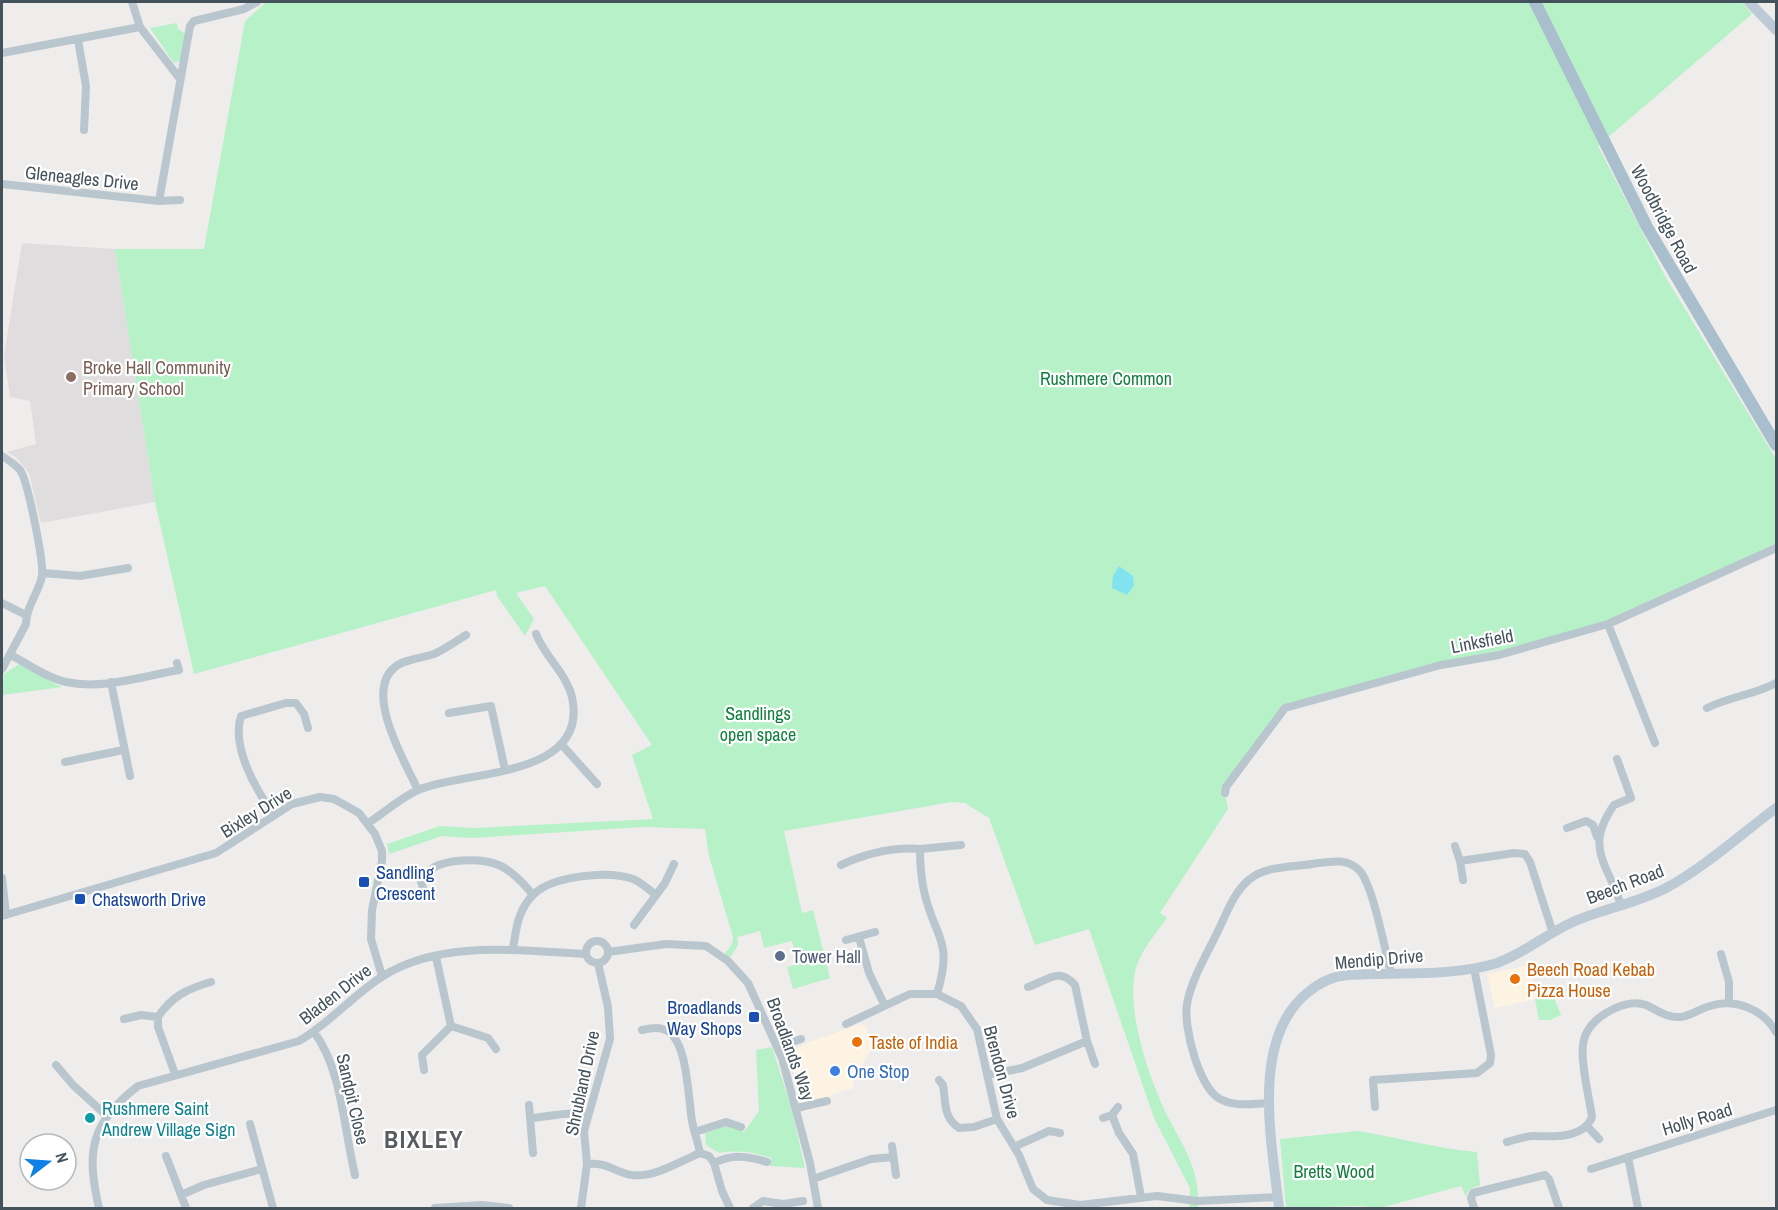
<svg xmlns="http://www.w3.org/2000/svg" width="1778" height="1210" font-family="'Archivo Narrow',sans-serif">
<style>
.commercial{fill:#fcf3e3}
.education{fill:#e0ddde}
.green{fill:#b7f1c8}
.water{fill:#81e3f0}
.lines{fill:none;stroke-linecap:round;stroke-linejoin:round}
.street{stroke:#b9c6cd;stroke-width:8}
.secondary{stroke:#bbcad5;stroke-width:10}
.primary{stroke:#aabfcd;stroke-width:12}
.education-dot{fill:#8d6e63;stroke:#fff;stroke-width:2}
.transit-dot{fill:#1a4fb4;stroke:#fff;stroke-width:2}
.service-dot{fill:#5c6f8a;stroke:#fff;stroke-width:2}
.food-dot{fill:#e8710a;stroke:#fff;stroke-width:2}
.shop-dot{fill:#3f7fe0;stroke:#fff;stroke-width:2}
.culture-dot{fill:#0f9aa8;stroke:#fff;stroke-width:2}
.labels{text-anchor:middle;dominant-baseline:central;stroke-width:4.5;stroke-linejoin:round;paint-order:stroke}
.street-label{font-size:18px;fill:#44525b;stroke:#fff}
.education-label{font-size:18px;fill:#785e54;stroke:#fff;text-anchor:start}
.park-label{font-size:18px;fill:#117f3e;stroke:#fff}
.transit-label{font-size:18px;fill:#164399;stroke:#fff;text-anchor:start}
.service-label{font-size:18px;fill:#4e5e75;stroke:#fff;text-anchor:start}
.food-label{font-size:18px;fill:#c56008;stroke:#fff;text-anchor:start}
.shop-label{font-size:18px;fill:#366cbe;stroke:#fff;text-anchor:start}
.culture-label{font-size:18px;fill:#0d838f;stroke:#fff;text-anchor:start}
.district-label{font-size:24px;font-weight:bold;letter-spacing:1.5px;fill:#595d62;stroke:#fff}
</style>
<rect width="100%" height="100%" fill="#efecec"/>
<path class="commercial" d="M 1529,965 L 1536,999 L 1495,1008 L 1487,974 Z
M 860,1024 L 866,1026 L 872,1048 L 853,1082 L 854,1088 L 830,1095 L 832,1104 L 804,1112 L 789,1054 L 804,1044 Z"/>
<path class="education" d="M 22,243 L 115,249 L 155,502 L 41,523 L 29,473 L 17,458 L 7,452 L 36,444 L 30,401 L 10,397 L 4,356 Z"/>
<path class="green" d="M 266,2 L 1742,2 L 1752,14 L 1598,146 L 1665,276 L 1776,459 L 1776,543 L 1608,624 L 1499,655 L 1441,665 L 1285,708 L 1225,794 L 1228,809 L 1160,913 L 1167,918 C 1157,932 1143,948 1137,965 C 1123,1004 1150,1082 1169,1119 C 1186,1151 1200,1171 1198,1208 L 1189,1208 L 1190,1188 L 1154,1118 L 1089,929 L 1035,945 L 989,818 L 965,803 L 952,802 L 784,831 L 802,913 L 813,910 L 830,978 L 793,989 L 787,967 L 798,964 L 792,941 L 764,948 L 760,931 L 738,937 L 737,934 L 738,945 L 728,961 L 722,958 L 732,944 L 733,937 L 709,856 L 705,829 L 643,827 L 472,838 L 442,836 L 389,854 L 387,844 L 440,826 L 473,828 L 653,819 L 632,755 L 652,745 L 545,586 L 516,593 L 534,619 L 525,636 L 497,596 L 496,590 L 194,674 L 155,502 L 115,249 L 204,249 L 245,21 Z
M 177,23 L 178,29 L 185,33 L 181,61 L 174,63 L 150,28 Z
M 19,664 C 35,669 46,680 62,687 L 2,695 L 4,674 Z
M 1552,993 L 1561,1015 L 1550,1020 L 1539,1020 L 1535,999 Z
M 772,1047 L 791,1107 L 805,1168 L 770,1166 L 771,1158 C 753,1152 738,1150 719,1153 L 706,1145 L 705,1133 L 726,1126 L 744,1132 L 759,1111 L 756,1050 Z
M 1357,1131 C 1398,1137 1437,1149 1477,1152 L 1480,1185 L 1469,1190 L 1466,1197 L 1461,1186 L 1380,1208 L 1359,1206 L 1286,1208 L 1280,1139 Z"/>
<path class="water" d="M 1119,566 L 1133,576 L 1134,585 L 1127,595 L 1112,588 L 1113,576 Z"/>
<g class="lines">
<path class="street" d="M 132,2 L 140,27 L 180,79
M 78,40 L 86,86 L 84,130
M 2,53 L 140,27
M 2,184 L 159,201 L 180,200
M 159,201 L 190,26 L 194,21 L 244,9 L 257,2
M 2,456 C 8,460 15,464 20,470 C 28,481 44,563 42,576 C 39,592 25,609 26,624 L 2,669
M 43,573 L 80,576 L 128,568
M 2,603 L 26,615
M 1608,624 L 1655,743
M 11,655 C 29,665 46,677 66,682 C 102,690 144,676 179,670 L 177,663
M 111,682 L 130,776
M 1707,708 C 1731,696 1754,695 1776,683
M 449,713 L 491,706 L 505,770
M 562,745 L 597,784
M 1617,759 L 1631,798 L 1614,805 C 1584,848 1607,862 1621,905
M 65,762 L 123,750
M 418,790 C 405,762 363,692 395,667 C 405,659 422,658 434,654 C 445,649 456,641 466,635
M 1225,793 L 1226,787 L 1285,708 L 1441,665 L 1499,655 L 1608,624 L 1776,548
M 274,815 C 256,790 231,747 241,716 L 286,703 L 296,703 L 304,714 L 308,728
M 368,823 C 384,813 400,798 418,790 C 464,770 590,779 572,697 C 566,673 545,657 536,634
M 1567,828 L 1586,821 L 1593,825 L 1597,837
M 1455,846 L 1460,861 L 1514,853 L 1525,854 L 1530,862 L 1553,933
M 920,849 L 961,845
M 1460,861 L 1463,880
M 841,865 C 865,854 894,847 920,849 C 920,863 921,877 924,891 C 934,938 954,938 937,994
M 2,878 L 6,915
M 424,891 L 421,882 C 429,867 438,864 455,861 C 493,857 509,865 533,895
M 2,916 L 216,853 L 292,804 L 320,797 L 334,799 L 359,813 L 375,834 L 382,851 L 382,861 L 372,910 L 371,939 L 382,976
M 634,925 L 665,883 L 674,864
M 859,937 L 869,973 L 884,1004
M 846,940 L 875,932
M586 952a11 11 0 1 1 22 0a11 11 0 1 1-22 0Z
M 513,949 C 516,929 518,909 534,894 C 553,876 608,870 633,879 C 641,882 649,890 656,895
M 608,952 L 666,944 L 706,946 L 728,961 L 748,983 L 782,1058 L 810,1163 L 818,1208
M 1721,954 L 1729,982 L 1729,1003
M 436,957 L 451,1026
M 158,1017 L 158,1027 L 175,1074
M 124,1019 L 141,1015 L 158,1017 C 172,996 187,989 211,982
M 846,1024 L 910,994 L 937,994 L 961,1006 L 977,1029 L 997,1119 L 1019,1155 L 1033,1189 L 1047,1200 L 1080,1205 L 1157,1196 L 1197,1201 L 1278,1197
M 451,1026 L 488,1038 L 496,1049
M 314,1032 C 342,1069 344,1130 355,1175
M 1087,1041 L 1095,1064
M 778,1047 L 801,1039
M 56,1065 L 73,1085 L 107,1116
M 424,1070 L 422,1055 L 451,1026
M 987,1075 L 1022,1068 L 1087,1041 L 1075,985 C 1059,966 1047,981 1028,987
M 939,1080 L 943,1085 C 946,1103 943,1117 959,1128 L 974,1127 L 997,1119
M 1269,1103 C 1253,1104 1235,1107 1220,1099 C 1199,1088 1183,1026 1187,1004 C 1191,980 1207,954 1217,933 C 1226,915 1234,891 1250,879 C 1266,866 1292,867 1312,864 C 1328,862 1346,857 1359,870 C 1373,884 1385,951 1391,973
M 529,1105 L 533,1153
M 1375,1107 L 1373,1080 L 1477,1073 L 1490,1063 L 1491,1055 L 1474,968
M 797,1108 L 827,1101
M 1112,1115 L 1119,1133 L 1133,1154 L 1141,1197
M 531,1118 C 551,1117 568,1110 587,1116
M 1103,1118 L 1112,1115 L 1118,1107
M 250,1124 L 273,1208
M 1587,1126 L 1599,1139
M 695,1132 L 726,1122 L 741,1127
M 1507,1142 C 1515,1140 1527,1135 1536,1136 C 1554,1137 1584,1138 1592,1117 C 1589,1094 1576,1049 1587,1032 C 1596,1015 1626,998 1646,1005 C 1657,1010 1667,1018 1680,1017 C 1691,1016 1699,1009 1710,1006 C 1735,998 1763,1009 1776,1032
M 892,1146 L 896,1175
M 1014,1147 L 1049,1131 L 1060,1133
M 700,1153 L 709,1156 L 714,1163 L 722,1191 L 730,1208
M 166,1156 L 186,1208
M 1628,1157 L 1638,1208
M 714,1163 C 732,1154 747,1156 767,1162
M 587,1164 C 608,1162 614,1172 632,1175 C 654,1178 681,1161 700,1153 C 698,1142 694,1132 692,1121 C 688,1098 688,1046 669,1032 C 660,1026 651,1028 642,1030
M 1591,1169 L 1776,1110
M 813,1179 L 871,1159 L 893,1157
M 181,1195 L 204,1185 L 262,1169
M 99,1208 C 86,1152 90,1123 138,1086 L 299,1041 C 330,1023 353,995 383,976 C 442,939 520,951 586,954
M 435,1208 L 482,1205 L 509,1208
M 581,1208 L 587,1164 L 584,1131 L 610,1039 L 608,1007 L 598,963
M 753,1208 L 763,1201 L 783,1204 L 803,1201
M 1474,1208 L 1471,1198 L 1473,1193 L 1545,1175 L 1549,1179 L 1559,1208"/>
<path class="secondary" d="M 1749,2 L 1776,30
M 1279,1208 C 1272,1143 1250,1040 1307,993 C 1319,983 1332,976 1348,975 C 1394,972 1453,977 1497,963 C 1525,953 1546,934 1573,922 C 1603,909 1637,903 1666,888 C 1701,870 1744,832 1776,808"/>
<path class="primary" d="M 1535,2 L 1647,227 L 1776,445"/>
</g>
<circle class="education-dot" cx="71" cy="377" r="6"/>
<g class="transit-dot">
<rect x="358" y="876" width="12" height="12" rx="3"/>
<rect x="74" y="893" width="12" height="12" rx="3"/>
<rect x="748" y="1011" width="12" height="12" rx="3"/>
</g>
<circle class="service-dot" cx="780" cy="956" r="6"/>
<g class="food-dot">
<circle cx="1515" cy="979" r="6"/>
<circle cx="857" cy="1042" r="6"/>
</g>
<circle class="shop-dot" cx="835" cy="1071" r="6"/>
<circle class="culture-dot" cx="90" cy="1118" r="6"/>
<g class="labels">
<g class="street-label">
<text transform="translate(82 178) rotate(6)">Gleneagles Drive</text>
<text transform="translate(1664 219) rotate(62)">Woodbridge Road</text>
<text transform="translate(1482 641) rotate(-11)">Linksfield</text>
<text transform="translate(256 812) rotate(-32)">Bixley Drive</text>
<text transform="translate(1625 884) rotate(-21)">Beech Road</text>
<text transform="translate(1379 959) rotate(-5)">Mendip Drive</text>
<text transform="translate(335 994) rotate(-38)">Bladen Drive</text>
<text transform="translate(791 1049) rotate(70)">Broadlands Way</text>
<text transform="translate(1002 1072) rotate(75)">Brendon Drive</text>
<text transform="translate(582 1083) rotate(-78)">Shrubland Drive</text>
<text transform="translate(353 1099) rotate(77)">Sandpit Close</text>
<text transform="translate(1697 1119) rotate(-17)">Holly Road</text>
</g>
<g class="education-label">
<text x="83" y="367">Broke Hall Community<tspan x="83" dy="21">Primary School</tspan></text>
</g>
<g class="park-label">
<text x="1106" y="378">Rushmere Common</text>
<text x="758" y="713">Sandlings<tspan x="758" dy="21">open space</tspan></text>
<text x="1334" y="1171">Bretts Wood</text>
</g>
<g class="transit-label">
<text x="376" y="872">Sandling<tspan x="376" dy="21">Crescent</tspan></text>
<text x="92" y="899">Chatsworth Drive</text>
<text x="742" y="1007" text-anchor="end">Broadlands<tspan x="742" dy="21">Way Shops</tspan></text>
</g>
<g class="service-label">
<text x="792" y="956">Tower Hall</text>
</g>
<g class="food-label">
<text x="1527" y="969">Beech Road Kebab<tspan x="1527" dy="21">Pizza House</tspan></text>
<text x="869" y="1042">Taste of India</text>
</g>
<g class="shop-label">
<text x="847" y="1071">One Stop</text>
</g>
<g class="culture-label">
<text x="102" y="1108">Rushmere Saint<tspan x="102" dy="21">Andrew Village Sign</tspan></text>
</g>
<g class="district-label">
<text x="424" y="1139">BIXLEY</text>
</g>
</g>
<rect width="1778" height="1210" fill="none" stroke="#44525b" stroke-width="6"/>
<g transform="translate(48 1162) rotate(73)"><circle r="28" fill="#ffffff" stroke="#b4babd" stroke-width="1.5"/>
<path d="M0-4.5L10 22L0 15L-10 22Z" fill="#0f80e6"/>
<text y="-9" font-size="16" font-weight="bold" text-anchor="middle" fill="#44525b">N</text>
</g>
</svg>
